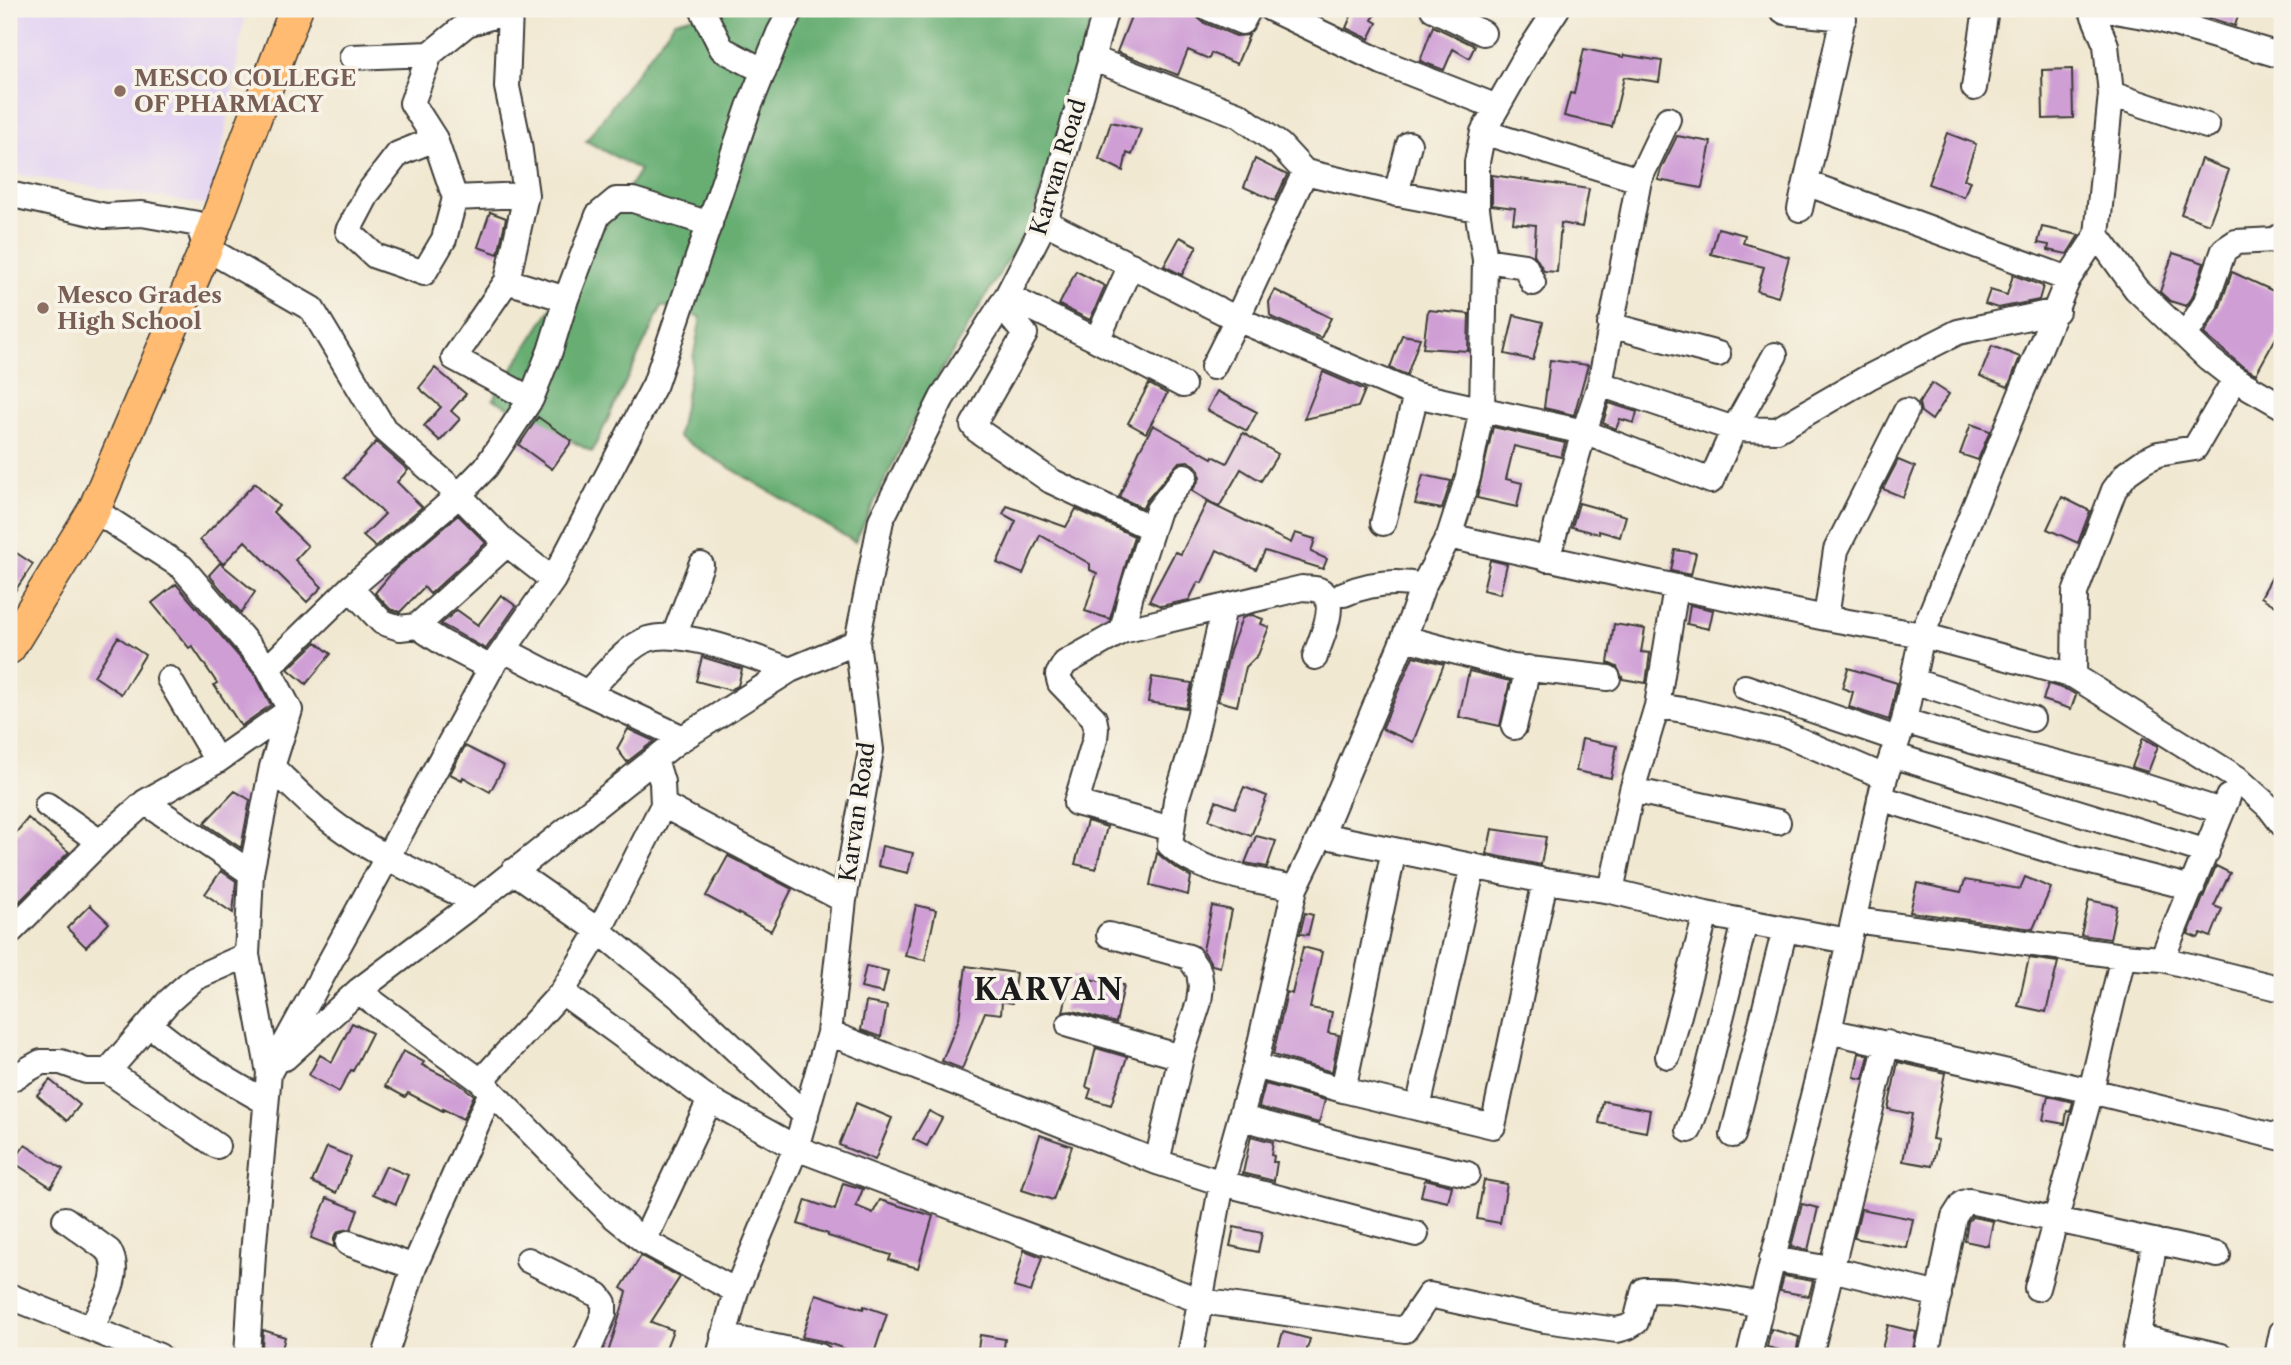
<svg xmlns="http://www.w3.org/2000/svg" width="2291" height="1365" font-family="'Libre Caslon Text',serif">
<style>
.built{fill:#e3d3f3}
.forest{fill:#68ae73;stroke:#426548;stroke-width:2}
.building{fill:#cf9ed5}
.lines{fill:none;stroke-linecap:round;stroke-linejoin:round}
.minor-casing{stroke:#3c3b37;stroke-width:28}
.major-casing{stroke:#3c3b37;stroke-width:35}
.minor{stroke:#fff;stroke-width:24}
.major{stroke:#ffbb71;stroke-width:32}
.education-dot{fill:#8d6e63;stroke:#f7f3e8;stroke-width:2.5}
.labels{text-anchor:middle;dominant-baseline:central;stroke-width:7;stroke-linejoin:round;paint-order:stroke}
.education-label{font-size:23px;font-weight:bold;fill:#785e54;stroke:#f7f3e8;text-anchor:start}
.street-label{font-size:23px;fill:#1c1c1c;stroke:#f7f3e8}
.district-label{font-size:30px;font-weight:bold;letter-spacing:2px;fill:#1c1c1c;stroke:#f7f3e8}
</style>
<rect width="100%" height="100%" fill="#f7f3e8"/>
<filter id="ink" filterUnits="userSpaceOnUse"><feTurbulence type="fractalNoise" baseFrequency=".0143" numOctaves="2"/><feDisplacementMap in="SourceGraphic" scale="14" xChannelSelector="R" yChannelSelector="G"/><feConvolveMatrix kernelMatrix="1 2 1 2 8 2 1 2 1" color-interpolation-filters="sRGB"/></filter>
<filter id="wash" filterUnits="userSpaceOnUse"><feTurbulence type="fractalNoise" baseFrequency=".00686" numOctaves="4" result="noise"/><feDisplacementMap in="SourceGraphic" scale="28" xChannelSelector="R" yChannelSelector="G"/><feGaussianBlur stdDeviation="1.57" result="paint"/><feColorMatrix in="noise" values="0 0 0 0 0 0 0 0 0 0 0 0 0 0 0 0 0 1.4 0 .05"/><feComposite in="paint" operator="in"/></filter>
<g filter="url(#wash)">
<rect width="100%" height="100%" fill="#f1e8d1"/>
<path class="built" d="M 9,9 L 246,9 L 213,206 L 9,173 Z"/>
<path class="forest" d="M 719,9 L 1095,9 L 1032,219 L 925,398 L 855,542 L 678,437 L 701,317 L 662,306 L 592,452 L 493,399 L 640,170 L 586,141 L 675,21 Z"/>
<g id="blocks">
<path class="building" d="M 1134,9 L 1195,9 L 1198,18 L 1204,23 L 1236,36 L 1249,35 L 1237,64 L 1211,53 L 1209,59 L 1188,50 L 1178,75 L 1117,52 Z
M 1354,9 L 1378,9 L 1372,20 L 1377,23 L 1369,39 L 1346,28 Z
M 2181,9 L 2240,9 L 2235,26 Z
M 1433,26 L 1475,46 L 1469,58 L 1453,49 L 1444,70 L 1420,61 Z
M 1584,49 L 1624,57 L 1624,55 L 1662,61 L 1659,82 L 1624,77 L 1612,127 L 1564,116 L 1570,93 L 1574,94 Z
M 2072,69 L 2073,118 L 2043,119 L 2042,70 Z
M 1111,122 L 1141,129 L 1132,155 L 1127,153 L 1123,171 L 1099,159 Z
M 1947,133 L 1976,144 L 1964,179 L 1970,181 L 1964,197 L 1928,184 Z
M 1677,136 L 1711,142 L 1702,188 L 1658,180 L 1661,169 Z
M 1255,159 L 1287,175 L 1275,201 L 1244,187 Z
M 2201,159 L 2229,170 L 2209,224 L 2181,214 Z
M 1492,175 L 1589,189 L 1582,227 L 1561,223 L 1557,272 L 1544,271 L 1534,254 L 1536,225 L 1513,223 L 1515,208 L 1492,205 Z
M 490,212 L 506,218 L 498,254 L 478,247 Z
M 2042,227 L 2079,235 L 2067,254 L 2048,250 L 2049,245 L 2038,243 Z
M 1718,228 L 1745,235 L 1743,243 L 1789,257 L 1778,297 L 1757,291 L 1764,267 L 1711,254 Z
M 1180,237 L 1197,246 L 1182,275 L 1164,266 Z
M 2173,253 L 2204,263 L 2192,298 L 2186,306 L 2170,301 L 2160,292 Z
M 1076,271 L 1105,286 L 1090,320 L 1059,305 Z
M 2232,272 L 2282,295 L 2282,327 L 2256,374 L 2243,367 L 2204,334 L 2219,309 Z
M 2013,275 L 2043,286 L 2039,300 L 1998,308 L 1985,304 L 1990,290 L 2007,295 Z
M 1275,290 L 1331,318 L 1321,338 L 1273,318 L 1270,315 L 1269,302 Z
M 1428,310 L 1469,314 L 1468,351 L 1423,348 Z
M 1514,315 L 1543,322 L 1533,360 L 1505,354 Z
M 1402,335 L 1420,338 L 1407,375 L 1390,368 Z
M 1992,346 L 2020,357 L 2008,387 L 1980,376 Z
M 1550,360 L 1588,365 L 1574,415 L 1544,408 Z
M 435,368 L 466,394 L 451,411 L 460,419 L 440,441 L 424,426 L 441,407 L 419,388 Z
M 1323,372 L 1365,390 L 1358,407 L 1304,419 Z
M 1932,383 L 1949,394 L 1932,420 L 1921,412 L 1919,403 Z
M 1149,384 L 1167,394 L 1146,433 L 1128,423 Z
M 1217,391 L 1257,412 L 1247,431 L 1207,410 Z
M 1609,403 L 1637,412 L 1634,423 L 1620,419 L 1616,429 L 1603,423 Z
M 538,417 L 572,441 L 552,469 L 519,445 Z
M 1971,424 L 1990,431 L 1978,460 L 1960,454 Z
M 1153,425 L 1212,458 L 1213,456 L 1227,463 L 1243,433 L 1278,454 L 1261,481 L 1241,469 L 1219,507 L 1192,491 L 1200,478 L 1199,470 L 1195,465 L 1188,461 L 1179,462 L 1146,501 L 1143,508 L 1119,497 L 1139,451 Z
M 1493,427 L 1565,443 L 1561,457 L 1514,446 L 1506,479 L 1522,483 L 1517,507 L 1477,498 Z
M 376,442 L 408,470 L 397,482 L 422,507 L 375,547 L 363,536 L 385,514 L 344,478 Z
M 1898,460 L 1915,467 L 1903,497 L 1883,489 Z
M 1423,475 L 1451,481 L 1442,509 L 1415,504 Z
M 255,483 L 279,506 L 273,512 L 308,546 L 295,560 L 322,587 L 307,602 L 245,541 L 223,564 L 200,540 Z
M 2062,497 L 2090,511 L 2078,543 L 2047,529 Z
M 1207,502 L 1291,543 L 1295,533 L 1315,539 L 1311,552 L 1327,559 L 1323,569 L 1265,551 L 1256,569 L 1217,550 L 1202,583 L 1198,582 L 1189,600 L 1161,606 L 1149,601 L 1175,552 L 1181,554 Z
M 1579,503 L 1626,516 L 1620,537 L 1599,531 L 1599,534 L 1572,527 Z
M 1007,506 L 1066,527 L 1076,509 L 1134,536 L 1110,619 L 1085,611 L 1097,573 L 1090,570 L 1090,564 L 1040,535 L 1023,574 L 997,563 L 1016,521 L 1003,514 Z
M 458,515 L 486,543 L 430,594 L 424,587 L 400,612 L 390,609 L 375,593 L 395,569 Z
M 9,548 L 33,564 L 9,600 Z
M 1675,550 L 1696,553 L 1691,575 L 1671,571 Z
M 2282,559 L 2282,610 L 2261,597 Z
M 1490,560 L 1507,564 L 1500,594 L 1483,590 Z
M 220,563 L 255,592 L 241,613 L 209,575 Z
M 176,584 L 256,676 L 271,705 L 241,726 L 214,685 L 217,683 L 192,646 L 189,648 L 152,603 Z
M 501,595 L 516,606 L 486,649 L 441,624 L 457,610 L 478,625 Z
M 1690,605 L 1713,610 L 1709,629 L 1687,624 Z
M 1252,615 L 1263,619 L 1261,624 L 1269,627 L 1258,655 L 1246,667 L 1237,706 L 1218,701 L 1230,650 L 1242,618 Z
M 1614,624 L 1645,629 L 1641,652 L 1650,653 L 1646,683 L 1623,679 L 1617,667 L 1608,663 Z
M 118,637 L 145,655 L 121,694 L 94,676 Z
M 316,642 L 331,654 L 306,684 L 288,669 Z
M 1413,656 L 1444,664 L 1413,742 L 1382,729 Z
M 702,657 L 742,669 L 738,686 L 730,690 L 696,681 Z
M 1848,668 L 1897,683 L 1889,720 L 1849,707 L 1853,692 L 1842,688 Z
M 1469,671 L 1510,681 L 1500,726 L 1459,717 Z
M 1152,677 L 1192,683 L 1186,708 L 1148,702 Z
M 2048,684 L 2068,690 L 2076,695 L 2071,709 L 2043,700 Z
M 628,729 L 654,741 L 627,762 L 617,749 Z
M 2143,738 L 2158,746 L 2148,772 L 2132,767 Z
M 1582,739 L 1617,746 L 1611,778 L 1576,771 Z
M 465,746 L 504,766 L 490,792 L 463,777 L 462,780 L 450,774 Z
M 1244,787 L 1267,796 L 1251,836 L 1209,820 L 1216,801 L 1235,808 Z
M 235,791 L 250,800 L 241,848 L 204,823 Z
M 28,818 L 69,852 L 9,912 L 9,855 L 16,845 L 10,840 Z
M 1087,821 L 1107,827 L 1096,869 L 1075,864 Z
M 1492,829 L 1546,837 L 1541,865 L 1487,854 Z
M 1256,836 L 1276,841 L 1267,867 L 1245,863 Z
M 882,846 L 913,853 L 908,873 L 878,866 Z
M 1157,853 L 1174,867 L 1191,877 L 1188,895 L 1150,885 Z
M 728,856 L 792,889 L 771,931 L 706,896 Z
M 2216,866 L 2230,873 L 2214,906 L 2222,909 L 2211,937 L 2201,933 L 2198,938 L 2188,934 Z
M 221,871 L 236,881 L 233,913 L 205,894 Z
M 2025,877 L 2051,888 L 2033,929 L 1910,912 L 1917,883 L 1961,892 L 1965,880 L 2020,889 Z
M 2089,900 L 2117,906 L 2110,939 L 2081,935 Z
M 90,905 L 109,923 L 86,947 L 67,928 Z
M 916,905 L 936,910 L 925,960 L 905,956 Z
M 1212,906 L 1232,910 L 1220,967 L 1212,965 L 1203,950 Z
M 1305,913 L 1313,915 L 1308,935 L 1300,934 Z
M 1303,947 L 1322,952 L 1310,1008 L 1332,1012 L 1328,1033 L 1339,1035 L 1332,1072 L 1273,1055 L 1287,992 L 1292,994 Z
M 2029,958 L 2058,962 L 2046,1012 L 2018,1006 Z
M 866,966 L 888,971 L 883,993 L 861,988 Z
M 966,966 L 1016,973 L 1012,1003 L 1002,1001 L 1001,1014 L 985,1012 L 962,1069 L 942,1061 L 959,1019 Z
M 1071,976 L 1124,985 L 1116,1023 L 1073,1011 L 1063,1012 Z
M 866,1002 L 887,1006 L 881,1037 L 861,1030 Z
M 352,1023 L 372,1033 L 353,1071 L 351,1070 L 339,1092 L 309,1075 L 320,1055 L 332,1062 Z
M 1096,1048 L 1127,1057 L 1111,1105 L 1088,1098 L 1091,1089 L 1086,1087 Z
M 403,1051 L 424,1062 L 422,1065 L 458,1083 L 474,1095 L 463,1119 L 443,1109 L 443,1111 L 408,1093 L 405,1097 L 385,1086 Z
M 1859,1053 L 1869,1055 L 1863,1079 L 1854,1077 Z
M 1898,1062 L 1945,1073 L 1932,1139 L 1938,1140 L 1932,1166 L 1903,1161 L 1912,1114 L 1888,1109 Z
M 50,1080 L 80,1105 L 67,1121 L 37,1095 Z
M 1265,1084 L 1325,1100 L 1319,1123 L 1259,1107 Z
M 2048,1096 L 2073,1102 L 2070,1112 L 2067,1111 L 2065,1124 L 2043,1120 Z
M 1603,1101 L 1650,1110 L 1646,1132 L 1599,1123 Z
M 856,1103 L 892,1118 L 875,1160 L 839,1145 Z
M 929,1111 L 942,1118 L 927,1146 L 913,1139 Z
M 1040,1135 L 1072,1146 L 1053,1200 L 1022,1190 Z
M 1251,1136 L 1273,1142 L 1271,1155 L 1274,1156 L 1273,1162 L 1277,1162 L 1274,1181 L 1243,1173 Z
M 25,1145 L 63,1169 L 51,1187 L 13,1162 Z
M 327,1147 L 351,1157 L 336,1193 L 312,1182 Z
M 386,1166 L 408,1175 L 396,1204 L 373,1194 Z
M 1425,1179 L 1452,1186 L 1448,1202 L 1421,1196 Z
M 1484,1180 L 1507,1184 L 1500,1223 L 1477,1219 Z
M 843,1183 L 863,1189 L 856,1206 L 873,1213 L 880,1200 L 933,1216 L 918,1268 L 889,1260 L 891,1255 L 828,1236 L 828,1234 L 798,1224 L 806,1200 L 835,1210 Z
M 327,1198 L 358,1210 L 351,1229 L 339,1231 L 334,1237 L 334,1247 L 311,1238 Z
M 1802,1204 L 1818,1208 L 1808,1250 L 1791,1247 Z
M 1861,1209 L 1913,1219 L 1907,1248 L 1854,1238 Z
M 1972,1217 L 1993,1221 L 1988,1246 L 1965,1241 L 1968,1222 Z
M 1234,1227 L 1262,1233 L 1258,1252 L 1230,1246 Z
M 1024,1250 L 1042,1257 L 1031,1292 L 1014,1287 Z
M 641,1256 L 680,1277 L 651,1322 L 673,1330 L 663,1356 L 607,1356 L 627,1292 L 621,1288 Z
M 1784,1276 L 1813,1281 L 1809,1296 L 1780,1291 Z
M 816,1294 L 863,1309 L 864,1306 L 887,1314 L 873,1356 L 865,1356 L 822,1341 L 802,1337 Z
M 1888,1325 L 1916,1332 L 1912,1356 L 1882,1349 Z
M 1771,1329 L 1799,1337 L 1796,1354 L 1767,1347 Z
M 263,1330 L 285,1337 L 281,1353 L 262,1347 Z
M 1283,1332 L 1310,1339 L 1305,1356 L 1276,1356 Z
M 980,1335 L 1005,1339 L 1003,1356 L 977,1356 Z"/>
</g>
</g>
<g filter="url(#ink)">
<use href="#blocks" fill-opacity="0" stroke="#3c3b37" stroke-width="2"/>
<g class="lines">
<defs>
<path id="minor" d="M 702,9 L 722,49 L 764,71
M 1210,9 L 1242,22 L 1249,9
M 1271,9 L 1382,62 L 1497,107
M 1433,9 L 1483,33
M 1781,9 L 1785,12 L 1844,18
M 2103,9 L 2155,18 L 2282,56
M 352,57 L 430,54
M 1091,58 L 1239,115 L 1280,145 L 1305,172
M 1974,88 L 1986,9
M 2111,94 L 2207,126
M 1483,132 L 1639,180
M 435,139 L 412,103 L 430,54 L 467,24 L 510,11 L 507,87 L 519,144 L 526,195
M 1806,183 L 2068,279
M 9,194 L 105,216 L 142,214 L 198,224 L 206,248 L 312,309 L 384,429 L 459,495 L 507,544 L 553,580
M 1396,194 L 1409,144
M 455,198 L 435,139 L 398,154 L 368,193 L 348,231 L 375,256 L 424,273 L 444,239 L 455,198 L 526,195 L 507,281
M 1800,209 L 1845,9
M 1045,222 L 1237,319 L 1416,395 L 1584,432 L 1711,481 L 1734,429 L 1775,355
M 2097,235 L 2136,289 L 2208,358 L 2235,379 L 2282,406
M 1485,260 L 1525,266 L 1533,283
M 1007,296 L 1097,340 L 1183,385
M 566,299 L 598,215 L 616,200 L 633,200 L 710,224
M 1001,305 L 1025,334 L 973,425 L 977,430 L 1051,481 L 1151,528
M 1610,325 L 1718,354
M 2185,336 L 2205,304 L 2224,250 L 2236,242 L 2274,240 L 2282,235
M 1097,340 L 1131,265
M 1213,367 L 1237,319 L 1305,172 L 1399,194 L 1477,209
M 1600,384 L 1734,429 L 1777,430 L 1869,377 L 1958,332 L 2057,311
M 94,510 L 182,567 L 268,668 L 290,710 L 272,767 L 251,873 L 247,955 L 269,1073 L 253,1254 L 247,1356
M 1383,523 L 1416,395
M 1449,536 L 1676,587 L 1826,618 L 1922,635 L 2074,676 L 2237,778 L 2269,807 L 2282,824
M 1547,559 L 1584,432 L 1600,384 L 1639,180 L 1668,119
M 350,588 L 382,622 L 400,628 L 417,626 L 443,643 L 491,668
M 1344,594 C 1370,583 1395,580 1423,586
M 1224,608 L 1192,748 L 1176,800 L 1170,845 C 1201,875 1255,879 1295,888
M 1826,618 L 1836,550 L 1906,411
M 417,626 L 507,544
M 1122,631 L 1131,594 L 1158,510 L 1185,476
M 674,636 L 701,565
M 1404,638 L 1513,667 L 1608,678
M 504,650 L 587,693 L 683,738
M 268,668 L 350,588 L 459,495 L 486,467 L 531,399 L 454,358 L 507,281 L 566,299 L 550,351 L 531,399
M 2074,676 L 2075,593 L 2114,490 L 2127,473 L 2144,461 L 2158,454 L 2195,448 L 2235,379
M 169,679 L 217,761
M 1913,681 L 2032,719
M 1745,687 L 1897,739
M 587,693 C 602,678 627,646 648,639 C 681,628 757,658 790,670
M 1657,706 L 1690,711 L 1785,734 L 1885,777
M 1904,721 L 1986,745 L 2121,779 L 2221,811
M 1514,727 L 1528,668
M 1892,755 L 2207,852
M 272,767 C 296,790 319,814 346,832 C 386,860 432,880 476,902
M 1632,790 L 1778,822
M 1880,798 L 2075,858 L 2192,888
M 145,802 L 251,873
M 47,805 L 100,842
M 663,805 L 844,900
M 1172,829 L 1076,803 L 1095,739 L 1096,728 L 1094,718 L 1060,683 L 1058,675 L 1065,663 L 1122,631 L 1302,588 C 1307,589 1314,588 1319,590 C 1341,600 1320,640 1315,657
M 1321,835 L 1545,881 L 1611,891 L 1706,914 L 1848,941
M 513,871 L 599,931 L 683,1000 L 806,1116
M 1611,891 L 1632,790 L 1657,706 L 1676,587
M 1854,920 L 2123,956 L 2162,959 L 2282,989
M 9,927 L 12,930 L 100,842 L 145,802 L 217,761 L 290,710
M 1109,935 L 1189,957 L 1199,972 L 1201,986 L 1199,1002 L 1181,1057 L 1157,1162
M 2162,959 L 2228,797
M 358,991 L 481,1081 L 612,1215 L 644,1241 L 736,1291
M 562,992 L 710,1100 L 796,1148 L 1201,1301 L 1405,1330 L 1429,1295 L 1545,1320 L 1617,1330 L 1628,1327 L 1636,1322 L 1644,1290 C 1684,1289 1723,1298 1762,1305
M 149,1024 C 186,1056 223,1078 266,1102
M 1069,1025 L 1181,1057
M 1829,1031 L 2091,1091 L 2282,1138
M 829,1033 L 1157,1162 L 1222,1183 L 1416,1234
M 1668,1056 L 1706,914
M 285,1058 L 358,991 L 476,902 L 675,743 L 790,670 L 857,642
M 1255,1066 L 1343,1090 L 1493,1126 L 1545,881
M 108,1071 L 217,1146
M 269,1073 L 491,668 L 553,580 L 655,384 L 749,107 L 779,33 L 792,9
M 9,1080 L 41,1062 L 61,1062 L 86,1071 L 108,1071 L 169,1001 L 195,978 L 247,955
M 481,1081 L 562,992 L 599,931 L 663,805 L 662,782 L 655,759
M 1343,1090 L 1394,850
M 1418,1108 L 1473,866
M 1242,1118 L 1360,1149 L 1467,1174
M 1689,1130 L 1703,1090 L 1745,922
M 1733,1135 L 1785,929
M 65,1219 L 109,1251 C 124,1275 101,1306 91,1329
M 644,1241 L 710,1100
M 348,1243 L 414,1267
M 1772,1259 L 1831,1269 L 1939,1295
M 528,1260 L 598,1295 L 604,1303 L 604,1314 L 586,1356
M 2037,1288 L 2091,1091 L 2123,956
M 9,1296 L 159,1356
M 723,1336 L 819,1356
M 2139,1337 L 2221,1356
M 385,1356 L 414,1267 L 491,1092
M 719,1356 L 736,1291 L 796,1148 L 829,1033 L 844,900 L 871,750 L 857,642 L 881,520 L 942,398 L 1007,296 L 1045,222 L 1106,9
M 1190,1356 L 1222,1183 L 1255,1066 L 1295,888 L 1321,835 L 1404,638 L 1423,586 L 1449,536 L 1468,477 L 1482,409 L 1485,260 L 1477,209 L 1477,162 L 1483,132 L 1528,53 L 1557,9
M 1749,1356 L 1829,1031 L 1885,777 L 1904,721 L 1922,635 L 2068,279 L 2097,235 L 2111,94 L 2106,45 L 2091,9
M 1810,1356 L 1887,1043
M 1926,1356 L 1954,1217 L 1963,1203 L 1969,1201 L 2218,1255
M 2134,1356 L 2155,1241
M 2277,1356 L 2282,1332"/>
<path id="major" d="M 9,648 L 94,510 L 206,248 L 296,9"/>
</defs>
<use href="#minor" class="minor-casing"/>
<use href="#major" class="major-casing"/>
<use href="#minor" class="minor"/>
<use href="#major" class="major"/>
</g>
</g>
<g class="education-dot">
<circle cx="120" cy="91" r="7"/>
<circle cx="43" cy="308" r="7"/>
</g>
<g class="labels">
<g class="education-label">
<text x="134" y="78">MESCO COLLEGE<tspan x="134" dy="26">OF PHARMACY</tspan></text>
<text x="57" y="295">Mesco Grades<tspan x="57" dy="26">High School</tspan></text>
</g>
<g class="street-label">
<text transform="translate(1058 167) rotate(-73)">Karvan Road</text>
<text transform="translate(857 812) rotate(-82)">Karvan Road</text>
</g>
<g class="district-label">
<text x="1049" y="989">KARVAN</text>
</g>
</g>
<rect width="2291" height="1365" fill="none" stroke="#f7f3e8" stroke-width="35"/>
</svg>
